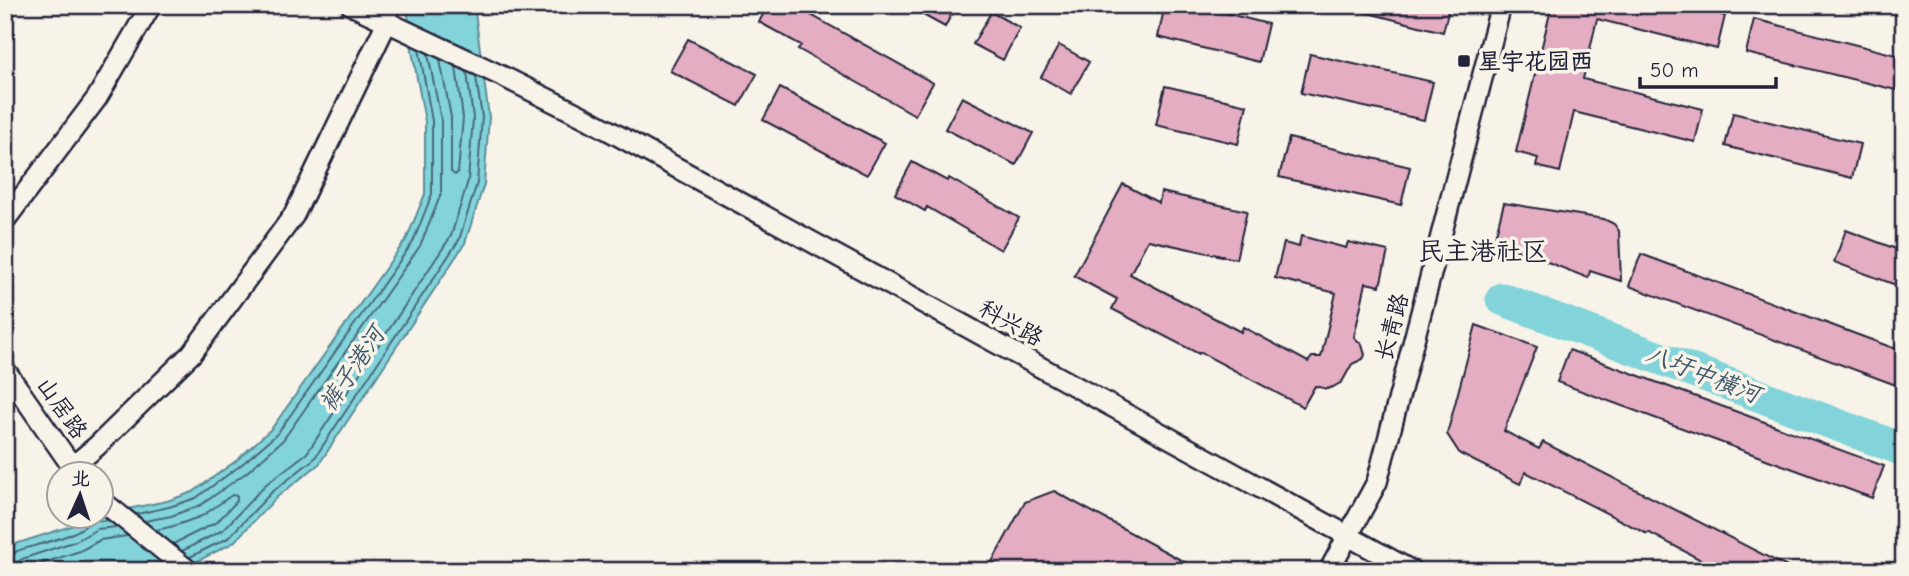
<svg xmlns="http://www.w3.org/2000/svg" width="1909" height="576" font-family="'Comic Neue','LXGW WenKai TC',sans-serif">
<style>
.water{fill:#82d4da;stroke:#5c8d9a;stroke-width:2}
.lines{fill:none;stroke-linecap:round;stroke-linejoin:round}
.shore{stroke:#48697b;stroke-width:2}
.river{stroke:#82d4da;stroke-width:33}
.building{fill:#e4adc2;stroke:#22223b;stroke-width:2}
.minor-casing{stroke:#22223b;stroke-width:24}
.minor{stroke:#f7f3e8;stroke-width:19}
.poi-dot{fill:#22223b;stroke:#f7f3e8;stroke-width:2.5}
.labels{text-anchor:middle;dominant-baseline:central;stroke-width:7;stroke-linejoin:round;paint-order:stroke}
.poi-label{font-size:23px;font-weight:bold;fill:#22223b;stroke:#f7f3e8;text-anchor:start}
.street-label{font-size:23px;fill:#22223b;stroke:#f7f3e8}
.water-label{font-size:24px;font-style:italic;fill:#3f576b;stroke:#f7f3e8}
.quarter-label{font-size:26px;fill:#22223b;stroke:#f7f3e8}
</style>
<rect width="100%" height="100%" fill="#f7f3e8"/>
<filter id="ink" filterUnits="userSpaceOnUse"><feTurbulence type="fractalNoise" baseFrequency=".0143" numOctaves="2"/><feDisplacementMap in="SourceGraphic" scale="14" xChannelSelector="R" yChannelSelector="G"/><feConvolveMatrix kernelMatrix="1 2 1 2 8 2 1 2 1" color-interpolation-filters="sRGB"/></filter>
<g filter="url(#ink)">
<path class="water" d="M 407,5 L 474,5 L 489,117 L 484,184 L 465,243 L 319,464 L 277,497 L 233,543 L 178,571 L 5,571 L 5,554 L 12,545 L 71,526 L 89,517 L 102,516 L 102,514 L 167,501 L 193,492 L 237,460 L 272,428 L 407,238 L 425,194 L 425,121 L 412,51 Z"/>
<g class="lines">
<path class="shore" d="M 440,60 L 451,117 L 451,172 L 455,175 L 458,172 L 463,118 L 456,67
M 137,514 L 169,507 L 196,498 L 241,465 L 277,434 L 413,242 L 432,194 L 432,121 L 419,49
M 145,521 L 171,516 L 201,505 L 247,472 L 283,440 L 420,246 L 441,194 L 441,120 L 428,54
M 156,530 L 174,526 L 202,516 L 232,495 L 237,496 L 237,501 L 217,522 L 173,544
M 182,551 L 223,530 L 265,485 L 307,453 L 451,236 L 468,181 L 473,118 L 467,72
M 5,557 L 11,557 L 17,551 C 38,544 82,536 93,518 L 102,521 L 108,520
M 190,557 L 228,538 L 272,492 L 314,459 L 459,240 L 477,183 L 482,117 L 476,77
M 5,566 L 13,565 L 22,559 L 76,541 L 97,529 L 117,527
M 24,571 L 28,568 L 80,551 L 100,540 L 127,536"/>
<path class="river" d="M 1502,299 L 1904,450"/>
</g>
<path class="building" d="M 768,5 L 807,5 L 804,11 L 933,83 L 915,115 L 798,49 L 801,45 L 759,22 Z
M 905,5 L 956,5 L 945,27 Z
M 1165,5 L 1194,5 L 1268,24 L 1259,62 L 1158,37 Z
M 1361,5 L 1450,5 L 1443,32 L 1360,11 Z
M 1552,5 L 1684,5 L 1725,16 L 1717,49 L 1597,19 L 1583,79 L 1703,109 L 1695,142 L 1574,112 L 1560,172 L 1536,166 L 1538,158 L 1516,152 Z
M 991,12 L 1020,28 L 1003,60 L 973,44 Z
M 1754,19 L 1904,57 L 1904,92 L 1746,53 Z
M 688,39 L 757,74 L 739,106 L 670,71 Z
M 1059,45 L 1089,62 L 1071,94 L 1041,77 Z
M 1310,54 L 1433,82 L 1424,120 L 1301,93 Z
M 1165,86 L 1247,105 L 1238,144 L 1156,125 Z
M 780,88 L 885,143 L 867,175 L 763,120 Z
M 962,97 L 1033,133 L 1016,165 L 945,129 Z
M 1733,113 L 1860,144 L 1852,178 L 1725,146 Z
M 1289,138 L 1410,167 L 1401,205 L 1279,177 Z
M 912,162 L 947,181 L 949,178 L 1019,218 L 1001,250 L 927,207 L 925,211 L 895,194 Z
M 1123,184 L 1159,203 L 1161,192 L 1247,211 L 1236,259 L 1148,240 L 1130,274 L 1241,332 L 1243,327 L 1308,362 L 1312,357 L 1321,357 L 1336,293 L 1275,278 L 1284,243 L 1299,247 L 1301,236 L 1346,248 L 1348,242 L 1388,251 L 1380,286 L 1366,283 L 1354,337 L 1362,345 L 1365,355 L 1363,359 L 1352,364 L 1342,382 L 1333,387 L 1327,389 L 1315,386 L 1303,407 L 1200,352 L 1199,354 L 1112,309 L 1117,299 L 1074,276 Z
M 1504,203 L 1604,219 L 1614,224 L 1619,231 L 1621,281 L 1590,271 L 1588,278 L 1494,241 Z
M 1846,230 L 1904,252 L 1904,288 L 1834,262 Z
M 1641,254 L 1904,352 L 1904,388 L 1629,286 Z
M 1476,325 L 1537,347 L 1504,431 L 1539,449 L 1543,442 L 1795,571 L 1722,571 L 1648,532 L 1647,534 L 1526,472 L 1520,484 L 1460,454 L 1447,434 Z
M 1569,350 L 1884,466 L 1872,498 L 1557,382 Z
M 1054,491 L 1201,571 L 987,571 L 1025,502 Z"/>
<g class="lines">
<defs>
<path id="minor" d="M 351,5 L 508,79 L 586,118 L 1412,571
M 5,220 L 97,98 L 151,5
M 5,370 L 78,475
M 72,467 L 97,446 L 192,353 L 294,215 L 387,22 L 387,5
M 102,501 L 189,571
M 1329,571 L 1377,482 L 1501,5"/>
</defs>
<use href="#minor" class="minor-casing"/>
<use href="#minor" class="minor"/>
</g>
</g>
<rect class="poi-dot" x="1457" y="54" width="14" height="14" rx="3.5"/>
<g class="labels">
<g class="poi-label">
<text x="1478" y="61">星宇花园西</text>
</g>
<g class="street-label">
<text transform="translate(1011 323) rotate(29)">科兴路</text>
<text transform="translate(1392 327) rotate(-75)">长青路</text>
<text transform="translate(62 408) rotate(55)">山居路</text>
</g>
<g class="water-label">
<text transform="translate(352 369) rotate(-56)">裤子港河</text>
<text transform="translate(1703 374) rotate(21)">八圩中横河</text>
</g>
<g class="quarter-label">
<text x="1483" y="252">民主港社区</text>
</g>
</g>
<rect width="1909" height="576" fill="none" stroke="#f7f3e8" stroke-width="28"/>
<rect x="14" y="14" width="1881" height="548" fill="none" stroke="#22223b" stroke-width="2.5" filter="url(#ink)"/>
<g transform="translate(80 495) rotate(3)"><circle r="33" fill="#f7f3e8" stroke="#a29fa3" stroke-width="2"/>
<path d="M0-5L12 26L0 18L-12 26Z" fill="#22223b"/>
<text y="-10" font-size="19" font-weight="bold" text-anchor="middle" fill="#22223b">北</text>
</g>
<path d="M1640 77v10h136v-10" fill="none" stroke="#22223b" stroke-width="3.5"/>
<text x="1650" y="77" font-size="21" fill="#22223b" stroke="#f7f3e8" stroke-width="5" paint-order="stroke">50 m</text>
</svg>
